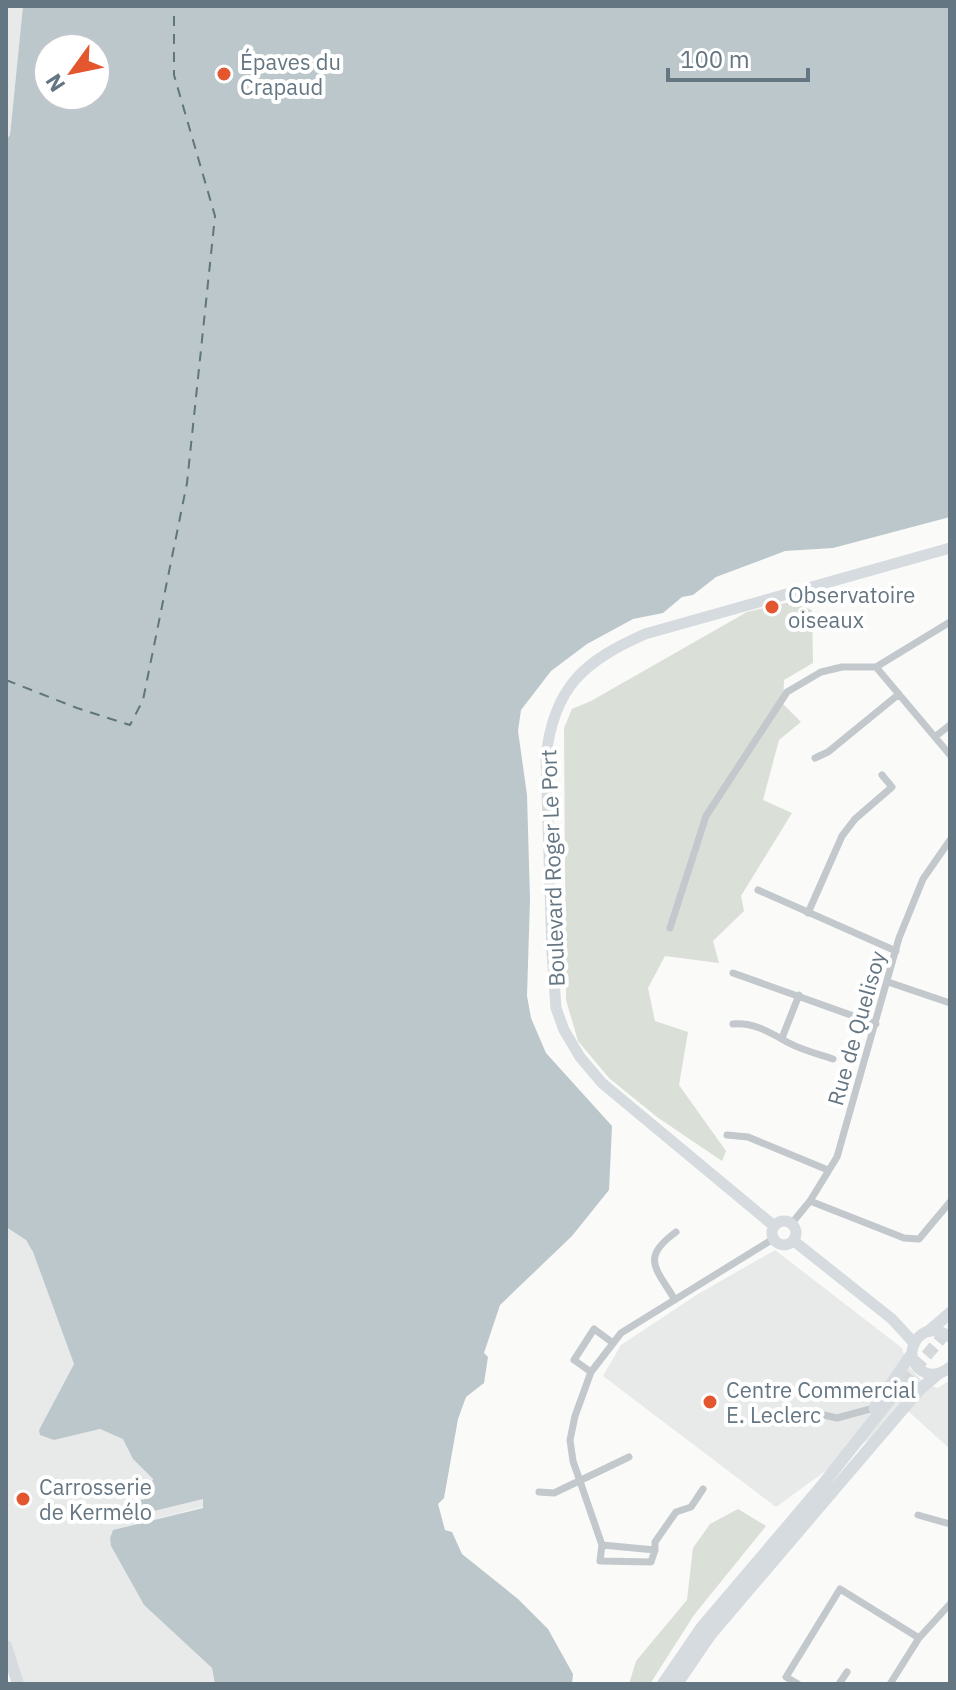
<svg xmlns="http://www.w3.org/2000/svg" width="956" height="1690" font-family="'IBM Plex Sans',sans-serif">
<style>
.built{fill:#e8e9e9}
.green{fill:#dadfd7}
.water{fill:#bbc7cb;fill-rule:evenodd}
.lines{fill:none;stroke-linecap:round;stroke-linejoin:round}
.ferry{stroke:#60757c;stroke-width:2;stroke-dasharray:10 8;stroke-linecap:butt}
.primary-tunnel{stroke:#d5d9db;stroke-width:12;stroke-dasharray:12 6;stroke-linecap:butt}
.street{stroke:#c3c8cc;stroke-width:7}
.secondary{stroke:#d6dbdf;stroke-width:11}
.primary{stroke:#d6dbdf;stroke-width:12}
.poi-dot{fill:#e4572e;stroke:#fff;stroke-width:3}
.labels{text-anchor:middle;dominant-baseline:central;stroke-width:8;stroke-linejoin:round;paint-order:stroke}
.poi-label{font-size:22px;fill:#657683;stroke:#fff;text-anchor:start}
.street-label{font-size:22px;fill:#657683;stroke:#fff}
</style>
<rect width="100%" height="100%" fill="#fafaf8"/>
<path class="built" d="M 6,6 L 23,6 L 10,135 L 6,140 Z
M 6,1227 L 26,1240 L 33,1252 L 74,1364 L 39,1430 L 54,1440 L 100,1429 L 124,1439 L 133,1459 L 153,1479 L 133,1516 L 203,1498 L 203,1507 L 113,1530 L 110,1538 L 111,1546 L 144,1605 L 212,1668 L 215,1684 L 22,1684 L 6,1645 Z
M 775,1250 L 902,1348 L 907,1365 L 925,1384 L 938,1388 L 950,1380 L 950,1449 L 908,1411 L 776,1507 L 603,1376 L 621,1345 L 698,1294 Z"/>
<path class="green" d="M 790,602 L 812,610 L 813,663 L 784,680 L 783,704 L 801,722 L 779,740 L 763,800 L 792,813 L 741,896 L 744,911 L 713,941 L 719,963 L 665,956 L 648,988 L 655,1021 L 688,1032 L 679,1085 L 726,1151 L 722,1161 L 657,1117 L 609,1078 L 578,1041 L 566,1000 L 564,728 L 572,709 L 591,701 L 747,612 Z
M 738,1509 L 766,1526 L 694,1615 L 650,1684 L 629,1684 L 636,1661 L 687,1600 L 693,1548 L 710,1524 Z"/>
<path class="water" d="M 23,6 L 950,6 L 950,517 L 833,548 L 785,551 L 716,577 L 693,595 L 682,597 L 663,613 L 633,619 L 587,644 L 551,671 L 521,710 L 518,731 L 527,795 L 530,899 L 527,996 L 531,1018 L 546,1053 L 612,1126 L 609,1190 L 572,1236 L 500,1305 L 484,1353 L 488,1357 L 484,1383 L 466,1397 L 458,1419 L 444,1498 L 438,1504 L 445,1530 L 452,1532 L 462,1554 L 518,1599 L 548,1629 L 573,1674 L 572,1684 L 215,1684 L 212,1668 L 144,1605 L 111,1546 L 110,1538 L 113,1530 L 203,1508 L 203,1499 L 133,1516 L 128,1504 L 144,1499 L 153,1479 L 133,1459 L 123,1439 L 100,1429 L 54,1440 L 40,1435 L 39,1430 L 74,1364 L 33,1252 L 26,1240 L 6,1227 L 6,140 L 10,135 ZM 48,48 L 96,48 L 96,96 L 48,96 Z"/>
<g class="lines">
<path class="ferry" d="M 6,680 L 77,708 L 130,725 L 143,700 L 187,483 L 215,216 L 174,75 L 174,6"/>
<path class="primary-tunnel" d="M 903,1383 L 950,1328"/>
<path class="street" d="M 950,622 L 876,667 L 950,755
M 936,736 L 950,725
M 815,758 L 828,752 L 899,694
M 758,890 L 896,951
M 808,913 L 842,836 L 855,819 L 892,787 L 882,775
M 670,928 L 706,816 L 787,692 L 821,672 L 842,667 L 876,667
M 733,973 L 876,1024
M 888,982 L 950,1003
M 733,1024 C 754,1022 771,1033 789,1043 C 802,1050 818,1054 833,1059
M 782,1038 L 799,995
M 727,1135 L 748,1137 L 828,1170
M 810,1201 L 904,1238 L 919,1239 L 950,1202
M 792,1223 L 810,1201 L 837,1157 L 899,938 L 923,879 L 950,840
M 675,1300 C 656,1268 640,1258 676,1232
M 591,1372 L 574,1360 L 594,1329 L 613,1343
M 819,1414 L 837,1418 L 874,1408
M 703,1489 L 691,1507 L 676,1512 L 655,1542 L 655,1550 L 602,1545 L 573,1461 L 570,1440 L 575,1416 L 591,1372 L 621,1333 L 773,1239
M 539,1492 L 554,1493 L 629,1457
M 918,1515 L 950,1524
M 602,1545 L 600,1561 L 651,1562 L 655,1550
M 798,1684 L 786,1677 L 840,1589 L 919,1638
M 839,1684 L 847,1672
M 890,1684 L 919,1638 L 950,1604"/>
<path class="secondary" d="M772 1233a12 12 0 1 1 24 0a12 12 0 1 1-24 0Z
M 774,1226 L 602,1083 L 580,1057 L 564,1030 L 556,1008 L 552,952 L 546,756 C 554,687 584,661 645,634 L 950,548
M 794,1241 L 892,1319 L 914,1343
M 950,1337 C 919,1314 896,1361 926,1373 C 935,1376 943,1373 950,1367
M 874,1408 L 912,1353"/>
<path class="primary" d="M 929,1331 L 950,1313
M 6,1646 L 18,1684
M 663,1684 L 702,1627 L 820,1488 L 903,1383
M 677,1684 L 711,1634 L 919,1390 L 938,1374"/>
</g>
<g class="poi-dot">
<circle cx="224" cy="74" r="8"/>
<circle cx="772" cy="607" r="8"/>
<circle cx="710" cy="1402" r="8"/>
<circle cx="23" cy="1499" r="8"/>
</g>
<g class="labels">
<g class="poi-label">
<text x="240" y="61">Épaves du<tspan x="240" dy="25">Crapaud</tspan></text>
<text x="788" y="594">Observatoire<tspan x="788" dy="25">oiseaux</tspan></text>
<text x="726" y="1389">Centre Commercial<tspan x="726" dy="25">E. Leclerc</tspan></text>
<text x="39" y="1486">Carrosserie<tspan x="39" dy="25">de Kermélo</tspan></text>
</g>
<g class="street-label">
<text transform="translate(552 868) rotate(-92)">Boulevard Roger Le Port</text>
<text transform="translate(856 1028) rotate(-74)">Rue de Quelisoy</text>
</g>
</g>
<rect width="956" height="1690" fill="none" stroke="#657683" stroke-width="16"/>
<g transform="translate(72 72) rotate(237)"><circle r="38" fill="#ffffff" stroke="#c1c8cd" stroke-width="2"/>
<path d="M0-6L14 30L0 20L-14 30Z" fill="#e4572e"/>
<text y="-12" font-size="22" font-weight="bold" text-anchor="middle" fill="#657683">N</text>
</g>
<path d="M668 68v12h140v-12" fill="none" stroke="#657683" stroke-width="4"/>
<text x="680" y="68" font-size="24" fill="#657683" stroke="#ffffff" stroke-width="6" paint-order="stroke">100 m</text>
</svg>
